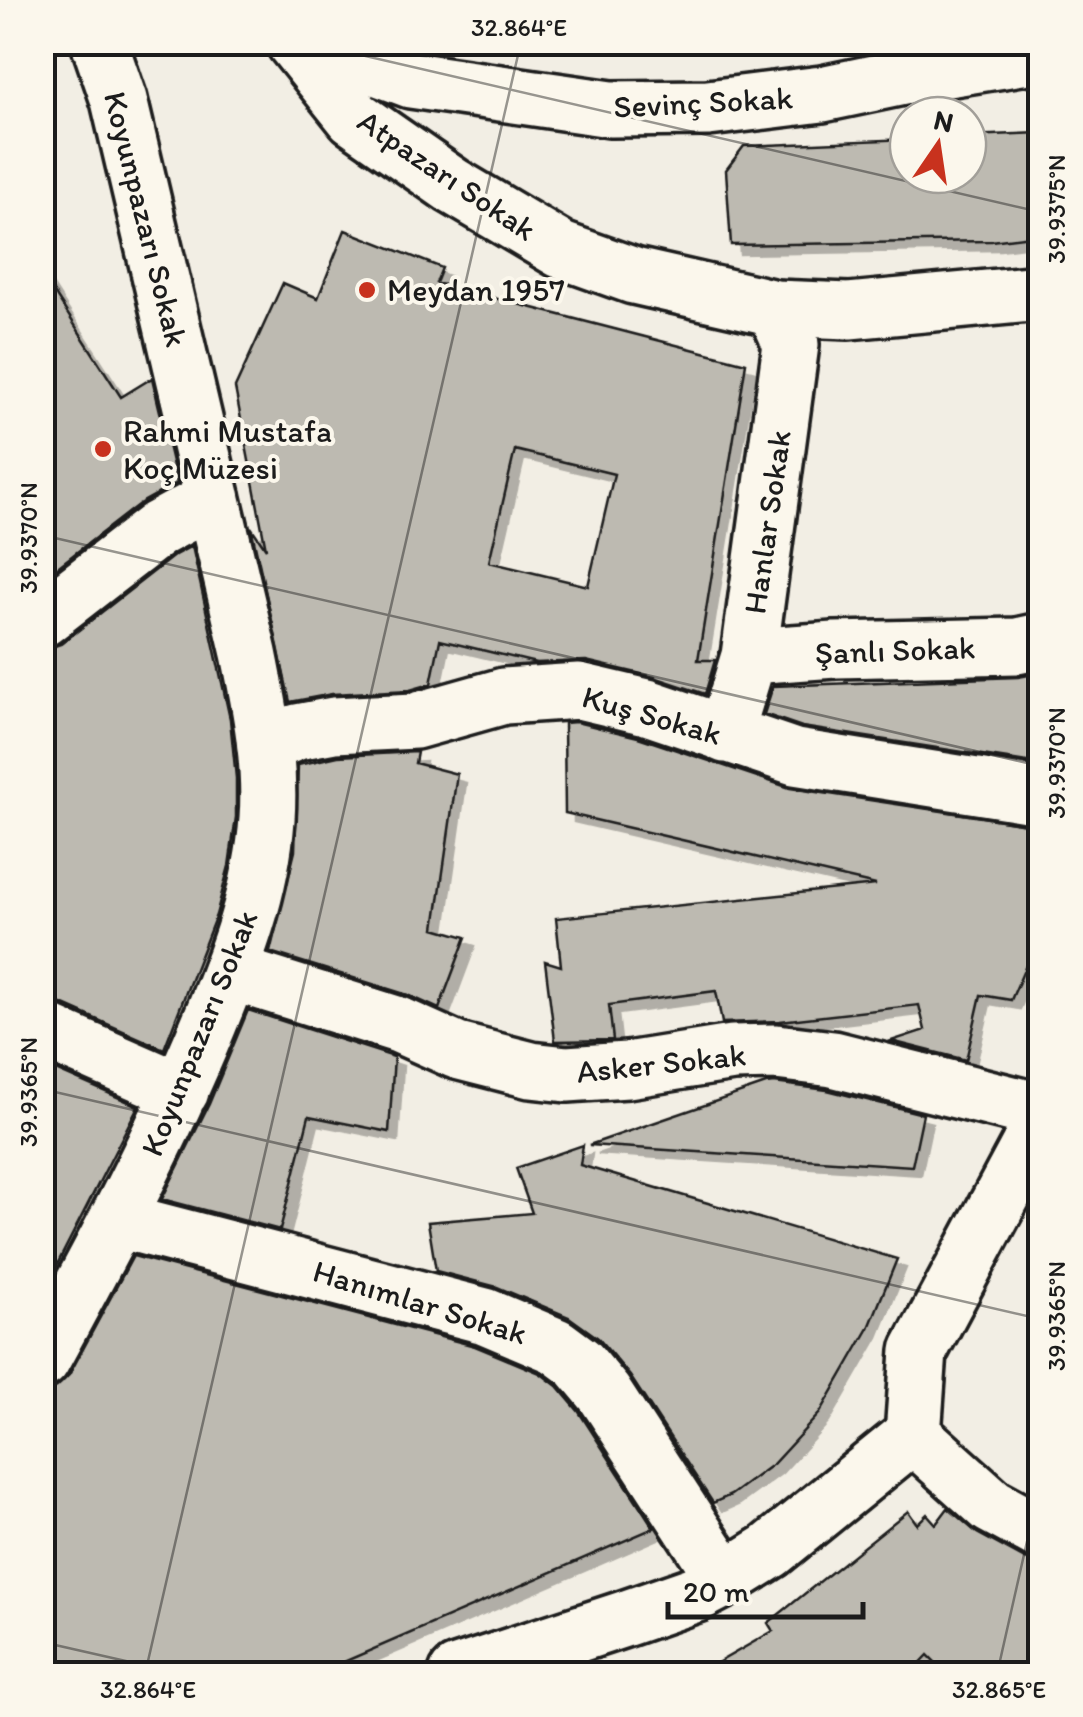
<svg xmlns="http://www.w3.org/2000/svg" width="1083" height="1717" font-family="Itim,sans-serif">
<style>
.building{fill:#bdbab1;stroke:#1c1c1c;stroke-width:2.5;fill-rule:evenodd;filter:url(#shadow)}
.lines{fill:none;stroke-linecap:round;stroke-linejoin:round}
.pedestrian-casing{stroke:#1c1c1c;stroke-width:62}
.minor-casing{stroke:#1c1c1c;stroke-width:62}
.pedestrian{stroke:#fbf7ec;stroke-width:55}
.minor{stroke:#fbf7ec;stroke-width:55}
.ticks{fill:none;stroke:#1c1c1c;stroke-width:2.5;stroke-opacity:0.45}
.poi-dot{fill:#c8321e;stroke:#fbf7ec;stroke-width:4}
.labels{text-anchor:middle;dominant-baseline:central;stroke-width:8;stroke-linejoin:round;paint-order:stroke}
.street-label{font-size:32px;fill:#1c1c1c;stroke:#fbf7ec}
.poi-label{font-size:32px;fill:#1c1c1c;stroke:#fbf7ec;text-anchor:start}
.neatline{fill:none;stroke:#1c1c1c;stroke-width:4}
.ticks-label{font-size:25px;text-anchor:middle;fill:#1c1c1c}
</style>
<defs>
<filter id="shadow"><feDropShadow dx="9" dy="9" stdDeviation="0" flood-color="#0004"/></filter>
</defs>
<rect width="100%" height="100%" fill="#f2eee4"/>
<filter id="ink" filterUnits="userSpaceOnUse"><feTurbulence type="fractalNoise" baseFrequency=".01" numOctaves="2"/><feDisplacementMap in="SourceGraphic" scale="20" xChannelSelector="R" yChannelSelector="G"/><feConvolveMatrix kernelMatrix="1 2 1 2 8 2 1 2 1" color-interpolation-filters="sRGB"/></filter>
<g filter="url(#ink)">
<path class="building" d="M 1040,133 L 1040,235 L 991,241 L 731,245 L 726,170 L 744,146 L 908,139 L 908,175 L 968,175 L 968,136 Z
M 345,230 L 442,268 L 436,283 L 746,363 L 698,660 L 715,660 L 705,694 L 654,677 L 586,661 L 536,663 L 440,640 L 431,684 L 410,690 L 332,694 L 290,702 L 251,527 L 266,549 L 235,388 L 283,283 L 318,298 ZM 515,450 L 614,474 L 588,586 L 489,562 Z
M 42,274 L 121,397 L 152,378 L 177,483 L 139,504 L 42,579 Z
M 192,546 L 230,719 L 236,778 L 236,817 L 229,866 L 216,915 L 164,1049 L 55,1001 L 42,999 L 42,650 L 61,644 L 175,555 Z
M 1040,673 L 1040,764 L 802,727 L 764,714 L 773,686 L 1018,677 Z
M 576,722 L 638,737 L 790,788 L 1040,826 L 1040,933 L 1011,1000 L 981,995 L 966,1060 L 891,1041 L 925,1030 L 919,1005 L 780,1021 L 722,1023 L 716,991 L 609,1005 L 613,1040 L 555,1041 L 545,961 L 561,966 L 556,918 L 876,885 L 565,813 L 564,723 Z
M 417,752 L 415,763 L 457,774 L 435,928 L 466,937 L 439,1009 L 408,995 L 270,952 L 295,851 L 298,765 L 338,756 Z
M 248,1010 L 394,1057 L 389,1132 L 309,1116 L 280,1230 L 162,1199 L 209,1104 Z
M 42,1064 L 138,1106 L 42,1294 Z
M 774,1083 L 827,1090 L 923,1114 L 912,1166 L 589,1145 L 766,1084 Z
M 583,1145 L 580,1165 L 897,1259 L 869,1328 L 820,1413 L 773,1464 L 731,1495 L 713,1503 L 630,1376 L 598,1338 L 569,1317 L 497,1287 L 436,1271 L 428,1222 L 532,1213 L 516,1168 Z
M 133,1256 L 475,1346 L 540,1373 L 557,1386 L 579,1412 L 654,1528 L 316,1674 L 60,1674 L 42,1651 L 42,1391 L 57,1387 L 69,1375 Z
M 948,1508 L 977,1533 L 1025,1559 L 1040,1563 L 1040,1674 L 947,1674 L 928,1655 L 910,1674 L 698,1674 L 773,1631 L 768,1623 L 908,1511 L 917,1524 L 927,1514 L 936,1524 Z"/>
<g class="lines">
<defs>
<path id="pedestrian" d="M 749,656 L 835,650 L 1017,646 L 1040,641
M 725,735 L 749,656 L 791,344 L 775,308
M 265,745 L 297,732 L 334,725 L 415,721 L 504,696 L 579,691 L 647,707 L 795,757 L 1040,796
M 230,972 L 399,1025 L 457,1051 L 531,1070 L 567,1074 L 627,1070 L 733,1053 L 776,1052 L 833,1059 L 1040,1111
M 118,1220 L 485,1316 L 556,1346 L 579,1363 L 604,1393 L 725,1579"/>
<path id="minor" d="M 294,42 L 354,117 L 453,186 L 561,250 L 634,276 L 775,308 L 849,311 L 1040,293
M 310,42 L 411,80 L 611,109 L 708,108 L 822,94 L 922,73 L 1040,54
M 42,619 L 158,529 L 213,499
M 42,1030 L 181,1091
M 42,1360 C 102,1250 161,1140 209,1024 C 236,958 262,891 267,819 C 271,763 260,707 249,653 L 119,100 L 99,42
M 913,1435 L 992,1506 L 1040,1532
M 457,1674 L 624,1619 L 696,1594 L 725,1579 L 770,1551 L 913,1435 L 919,1351 L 1040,1125"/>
</defs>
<use href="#pedestrian" class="pedestrian-casing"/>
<use href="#minor" class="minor-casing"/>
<use href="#pedestrian" class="pedestrian"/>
<use href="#minor" class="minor"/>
</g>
</g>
<path class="ticks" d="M 305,42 L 1040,212M 42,535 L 1040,766M 42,1089 L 1040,1319M 42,1642 L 183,1674M 145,1674 L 521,42M 997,1674 L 1040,1484"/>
<g class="poi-dot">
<circle cx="367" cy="290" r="10"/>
<circle cx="103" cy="449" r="10"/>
</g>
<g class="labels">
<g class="street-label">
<text transform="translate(703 102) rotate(-3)">Sevinç Sokak</text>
<text transform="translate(447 175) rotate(34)">Atpazarı Sokak</text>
<text transform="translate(146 219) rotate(76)">Koyunpazarı Sokak</text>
<text transform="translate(767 522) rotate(-82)">Hanlar Sokak</text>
<text transform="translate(895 650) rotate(-2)">Şanlı Sokak</text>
<text transform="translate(652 715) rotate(16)">Kuş Sokak</text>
<text transform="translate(199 1033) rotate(-68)">Koyunpazarı Sokak</text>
<text transform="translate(661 1063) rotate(-6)">Asker Sokak</text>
<text transform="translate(420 1302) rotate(17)">Hanımlar Sokak</text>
</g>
<g class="poi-label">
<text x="387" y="290">Meydan 1957</text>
<text x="123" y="431">Rahmi Mustafa<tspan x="123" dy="37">Koç Müzesi</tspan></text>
</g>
</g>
<rect width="1083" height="1717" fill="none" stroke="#fbf7ec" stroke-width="110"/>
<g transform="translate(938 145) rotate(13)"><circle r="48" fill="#fbf7ec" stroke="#a29f99" stroke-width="2.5"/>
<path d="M0-8L18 38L0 25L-18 38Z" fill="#c8321e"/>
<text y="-15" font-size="28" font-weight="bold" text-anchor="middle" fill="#1c1c1c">N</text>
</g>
<path d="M668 1602v15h195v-15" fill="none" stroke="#1c1c1c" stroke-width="5"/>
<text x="683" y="1602" font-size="30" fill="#1c1c1c" stroke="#fbf7ec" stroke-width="8" paint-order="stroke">20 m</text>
<rect x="55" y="55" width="973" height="1607" class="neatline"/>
<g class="ticks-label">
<text x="519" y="36">32.864°E</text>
<text transform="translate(1056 209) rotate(-90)" y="9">39.9375°N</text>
<text transform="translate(28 538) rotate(-90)" y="9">39.9370°N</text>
<text transform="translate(1056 763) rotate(-90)" y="9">39.9370°N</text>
<text transform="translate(28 1092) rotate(-90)" y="9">39.9365°N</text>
<text transform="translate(1056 1316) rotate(-90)" y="9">39.9365°N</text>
<text x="148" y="1698">32.864°E</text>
<text x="999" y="1698">32.865°E</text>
</g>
</svg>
